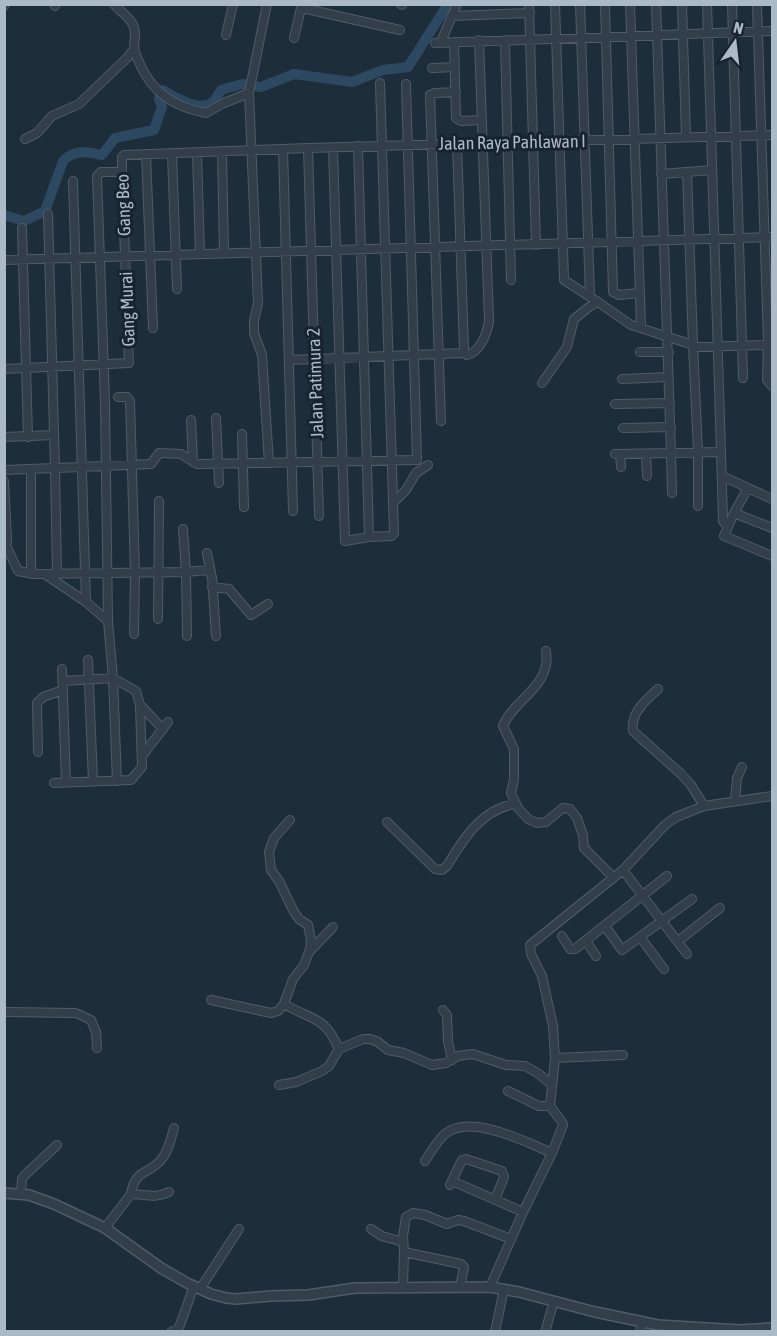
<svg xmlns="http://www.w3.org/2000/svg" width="777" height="1336" font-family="'Asap Condensed',sans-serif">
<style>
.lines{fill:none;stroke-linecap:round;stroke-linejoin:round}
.river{stroke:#2d4861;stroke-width:10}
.minor-casing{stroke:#4f5c68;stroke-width:10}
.tertiary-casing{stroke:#4f5c68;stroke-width:12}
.minor{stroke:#323e4a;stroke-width:8}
.tertiary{stroke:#323e4a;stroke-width:9}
.labels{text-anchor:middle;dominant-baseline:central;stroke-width:6;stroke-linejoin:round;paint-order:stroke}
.street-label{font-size:18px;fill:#acb9c7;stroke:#17232e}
</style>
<rect width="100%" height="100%" fill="#1e2d3a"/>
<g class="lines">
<path class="river" d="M 4,215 L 24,221 L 45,211 L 63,161 C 75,149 86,152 102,155 L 115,138 L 154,130 L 162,107 L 159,99 L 163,90 C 174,97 201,113 213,102 C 216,99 219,93 221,90 L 242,84 L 261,87 L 294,74 L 352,82 L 383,70 L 408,67 L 448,4"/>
<defs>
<path id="minor" d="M 54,4 L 55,6
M 114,4 C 120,12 129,16 133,25 C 138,34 132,44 135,52 C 148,89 169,106 206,113 L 224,103 L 249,93
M 267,4 L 249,93 L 258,303 L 254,321 L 254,333 L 262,355 L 269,463
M 401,4 L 402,5
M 529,4 L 536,245
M 555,4 L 564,280 L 598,302
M 580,4 L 590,296
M 605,4 L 613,292 L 619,295 L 639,293
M 630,4 L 641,326
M 656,4 L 671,453 L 721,452 L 723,521 L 728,527
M 682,4 L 686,136
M 707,4 L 721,452
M 732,4 L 743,378
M 757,4 L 768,341 L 767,380 L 772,386
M 4,6 L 5,4
M 302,8 L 400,30
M 452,16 L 530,13
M 226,35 L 233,4
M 294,38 L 302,4
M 505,40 L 511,280
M 441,42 L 457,4
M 454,42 L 456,118 L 461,121 L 482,120
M 435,43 L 772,31
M 432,68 L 455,67
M 25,139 L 37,133 L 52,116 L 79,104 L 128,57 L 134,49
M 457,144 L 464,349 L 463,353
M 358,146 L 369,537
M 308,148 L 319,516
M 333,148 L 345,541 L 369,537 L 392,536 L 394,533 L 380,83
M 283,149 L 293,511
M 222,151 L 224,253
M 197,153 L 200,254
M 146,154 L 153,328
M 172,154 L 177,289
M 687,172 L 693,345 L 697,347 L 767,345
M 661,174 L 712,170
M 73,181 L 86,602
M 22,228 L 28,437
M 4,260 L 772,237
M 640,352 L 669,352
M 289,360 L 463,353 L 467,355 C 480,352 487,334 489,321 L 479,40
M 4,369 L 129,363 L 122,172 L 122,157 L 124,155 L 308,148 L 772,135
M 622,379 L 669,377
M 542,383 L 567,347 L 574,319 L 589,307 L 598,302 L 631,325 L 693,345 L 698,452 L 698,506
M 118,397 L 127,397 L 130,401 L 135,573 L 134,634
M 615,404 L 670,403
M 216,418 L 219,483
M 191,420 L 193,462
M 441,421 L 430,95 L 435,93 L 456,92
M 623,428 L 671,427
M 242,434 L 244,507
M 4,437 L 54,435
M 615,454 L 671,453 L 672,493
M 620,454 L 621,467
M 646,454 L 647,476
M 31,469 L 31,568 L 33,574 L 186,572 L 183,529
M 4,470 L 55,468 L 48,214
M 722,476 L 748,488 L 734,513
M 4,481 L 7,539 L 7,542 L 4,543
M 748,488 L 772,499
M 393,503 L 406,490 L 416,473 L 428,465
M 772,528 L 734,513 L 724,536 L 772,556
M 5,543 L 18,571 L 33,574
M 207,553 L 211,573
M 57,574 L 55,468 L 151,464 L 159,453 L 181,454 L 197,464 L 417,460 L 406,84
M 46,575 L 86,602 L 108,621 L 113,678 L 117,781
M 212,587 L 229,589 L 251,615 L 268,604
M 158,619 L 159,501
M 108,621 L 105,402 L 97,176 L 101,172 L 122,172
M 187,636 L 186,572 L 208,570 L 212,577 L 216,636
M 546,651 C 552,686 513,700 503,726 L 514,749 L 514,779 L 511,793 L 518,808 L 528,819 L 537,823 L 546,822 L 563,808 L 570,809 L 577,818 L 583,835 L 584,848 L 613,877
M 88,660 L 93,782
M 62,669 L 66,782
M 658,689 C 646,700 630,713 633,731 L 681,774 L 691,785 L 704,806
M 140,705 L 163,729
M 38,752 L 37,703 L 43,697 L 63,690
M 142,756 L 168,722
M 54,783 L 131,780 L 142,767 L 140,705 L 136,691 L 113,678 L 63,681
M 735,801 L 737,778 L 742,767
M 290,820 L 274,838 L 269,852 L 271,870 L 279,881 L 294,912 L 299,919 L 308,925 L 311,940 L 310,950
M 387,822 L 435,869 L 442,870 L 447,866 C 463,839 482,809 515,804
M 623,870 L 687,954
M 605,926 L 622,950 L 692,899
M 333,927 L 309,952 L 304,965 L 293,979 L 284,1004 C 313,1021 324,1015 339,1049
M 562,936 L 570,949 L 575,949 L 667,876
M 640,937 L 664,969
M 586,941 L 596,956
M 678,941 L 720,908
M 211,1000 L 271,1013 L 278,1011 L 284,1004
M 443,1010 L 447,1015 L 448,1041 L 452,1060
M 4,1012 L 76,1013 L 91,1020 L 96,1032 L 97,1048
M 555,1058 L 623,1055
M 279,1085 L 296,1082 L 322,1071 L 329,1066 L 339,1049 L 363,1039 L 370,1039 L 378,1042 L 388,1050 L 404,1053 L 432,1065 L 446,1063 L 458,1056 L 473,1054 L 506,1065 L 525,1066 L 539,1074 L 552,1085
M 508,1091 L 539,1106 L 550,1106
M 425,1161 C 431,1152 437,1141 445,1134 C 470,1113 526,1142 552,1153
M 452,1181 L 523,1212
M 450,1185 L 462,1160 L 466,1159 L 502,1171 L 504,1177 L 495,1200
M 21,1193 L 22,1179 L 25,1175 L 57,1145
M 131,1194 C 135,1169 148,1175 161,1160 C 168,1152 171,1139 174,1128
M 105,1228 L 131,1194 C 144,1194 155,1199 169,1192
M 371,1229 L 382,1236 L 403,1242
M 404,1252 L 403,1236 L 406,1217 L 413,1213 L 425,1215 L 447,1224 L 458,1220 L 464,1221 L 511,1239
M 403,1286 L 404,1252 L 461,1264 L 464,1267 L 460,1287
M 490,1287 L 523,1212 L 552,1153 L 563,1125 L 562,1122 L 550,1106 L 555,1058 L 553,1026 L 542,976 L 531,954 L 530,945 L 623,870 L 665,825 L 676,817 L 704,806 L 772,796
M 200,1289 L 239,1229
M 171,1332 L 178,1329 L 180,1325 L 194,1286
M 495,1332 L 504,1289
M 545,1332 L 554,1301
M 640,1332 L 642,1323"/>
<path id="tertiary" d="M 4,1193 L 29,1195 L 54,1204 L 105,1228 L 161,1268 L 187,1283 L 211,1294 L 226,1298 L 236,1299 L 271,1296 L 308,1295 L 355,1288 L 490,1287 L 519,1292 L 595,1312 L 658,1325 L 740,1330 L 772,1328"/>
</defs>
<use href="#minor" class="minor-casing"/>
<use href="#tertiary" class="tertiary-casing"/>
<use href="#minor" class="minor"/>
<use href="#tertiary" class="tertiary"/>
</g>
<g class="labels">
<g class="street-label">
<text transform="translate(512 142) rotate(-1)">Jalan Raya Pahlawan I</text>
<text transform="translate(123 205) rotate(-92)">Gang Beo</text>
<text transform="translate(127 309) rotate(-92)">Gang Murai</text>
<text transform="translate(315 383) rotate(-92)">Jalan Patimura 2</text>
</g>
</g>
<rect width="777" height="1336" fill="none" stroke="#acb9c7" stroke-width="12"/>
<g transform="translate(735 42) rotate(14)" stroke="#17232e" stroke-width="4.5" paint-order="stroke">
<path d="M0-4.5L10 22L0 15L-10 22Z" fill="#acb9c7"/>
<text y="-9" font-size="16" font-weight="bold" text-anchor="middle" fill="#acb9c7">N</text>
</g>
</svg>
